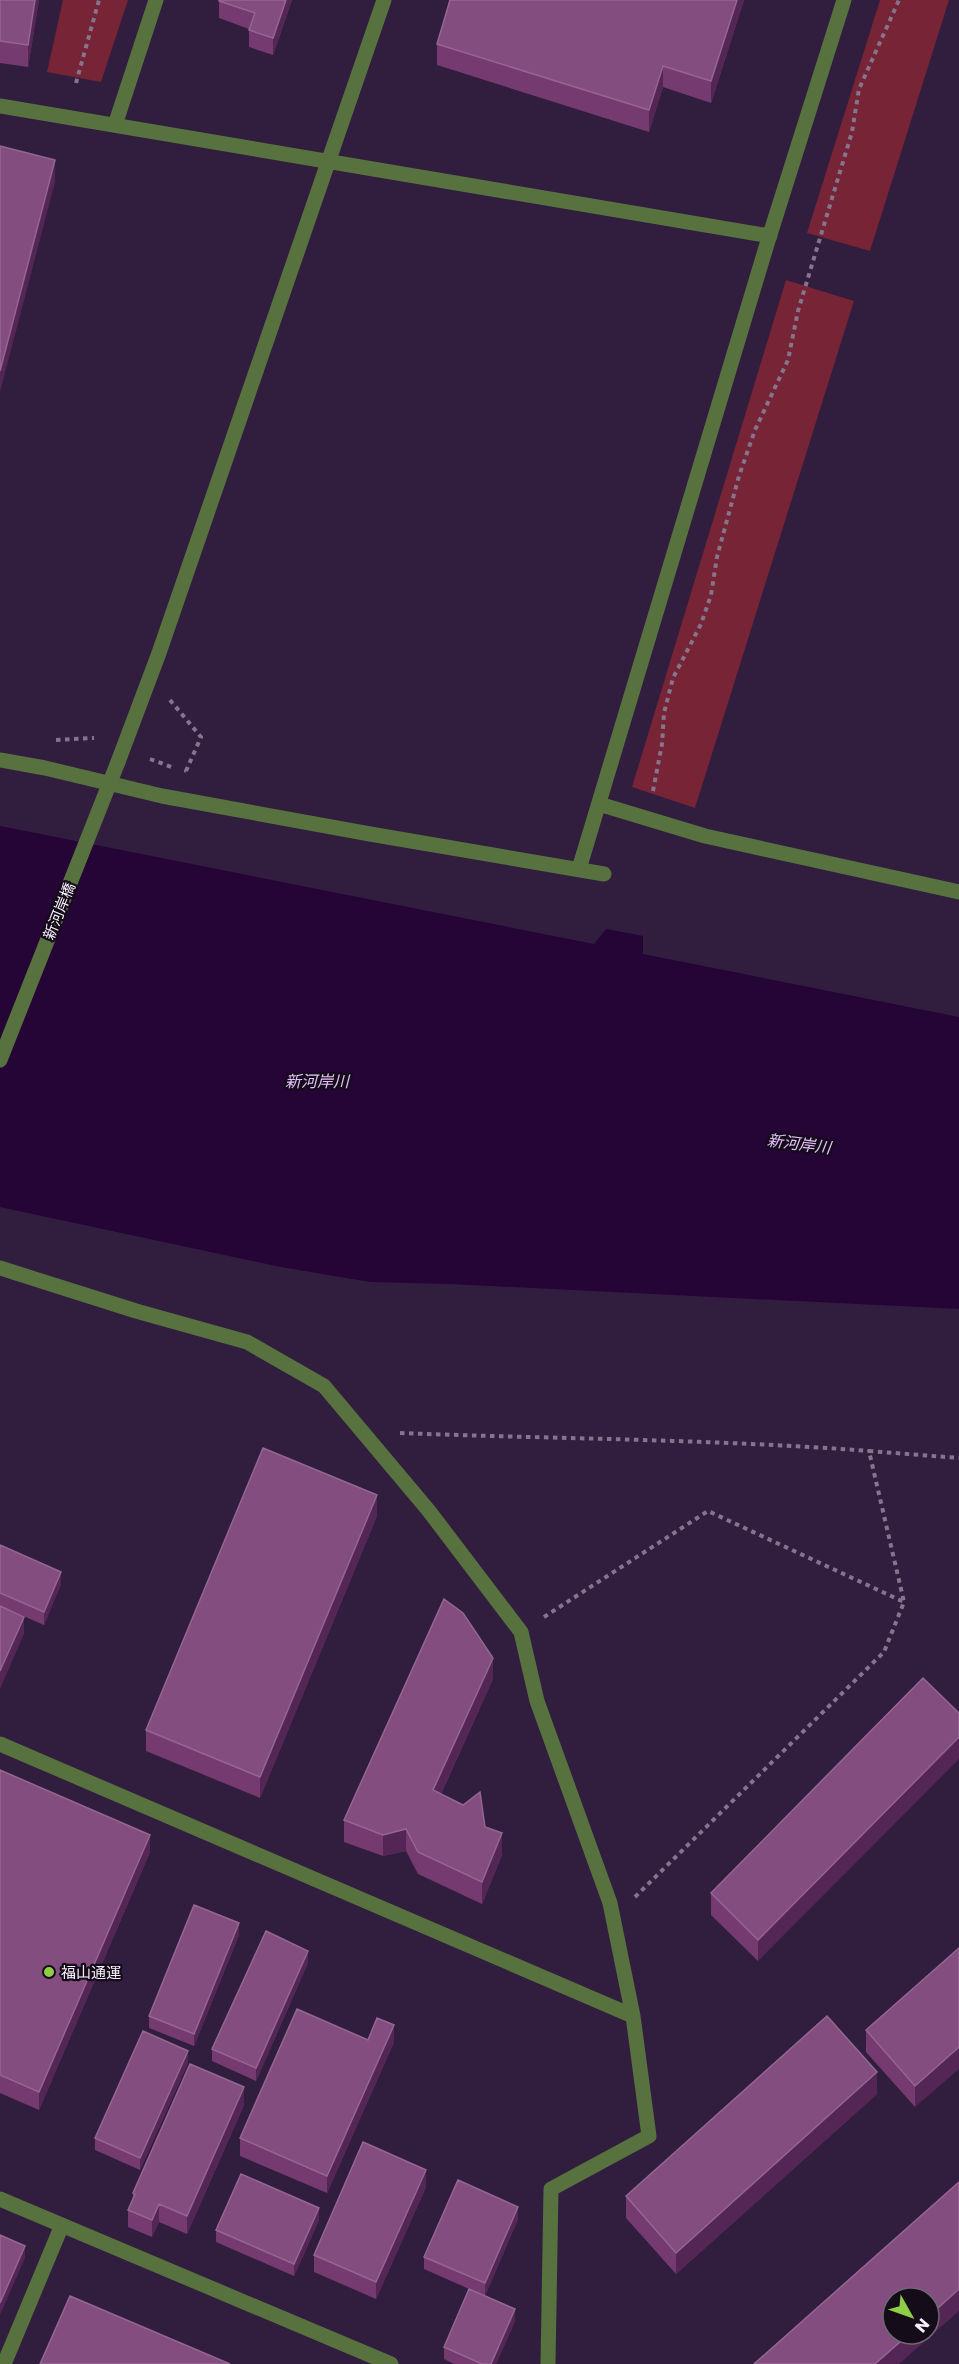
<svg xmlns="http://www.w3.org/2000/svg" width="959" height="2364" font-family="Poppins,'Noto Sans JP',sans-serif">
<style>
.green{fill:#762436}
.water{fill:#250436}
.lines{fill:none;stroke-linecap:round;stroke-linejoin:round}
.path{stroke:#84758d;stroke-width:4;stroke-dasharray:4.5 4.5;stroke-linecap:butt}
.minor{stroke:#57713f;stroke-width:15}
.minor-bridge{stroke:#57713f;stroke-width:15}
.wall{fill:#753a70}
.shaded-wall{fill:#542655}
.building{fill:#834d7f;stroke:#956692;stroke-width:1.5}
.poi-dot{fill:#8dce44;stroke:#150c1a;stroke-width:2}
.labels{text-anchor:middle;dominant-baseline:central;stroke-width:4.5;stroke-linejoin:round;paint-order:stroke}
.street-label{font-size:15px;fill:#f7effc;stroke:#150c1a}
.poi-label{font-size:15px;fill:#f7effc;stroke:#150c1a;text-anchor:start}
.water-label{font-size:16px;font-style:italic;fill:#e4c1fc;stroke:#150c1a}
</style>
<rect width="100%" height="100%" fill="#311d3e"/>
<path class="green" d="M 63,0 L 128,0 L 101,82 L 47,72 Z
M 880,0 L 949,0 L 870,251 L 807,233 Z
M 786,280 L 854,301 L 695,808 L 632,787 Z"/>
<path class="water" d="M 0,826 L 594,944 L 606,929 L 643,936 L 643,954 L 959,1017 L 959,1309 L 450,1284 L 370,1282 L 281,1267 L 0,1207 Z"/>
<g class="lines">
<path class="path" d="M 76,83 L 99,0
M 170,700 L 201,737 L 186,771 L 189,772
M 56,740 L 94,738
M 150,759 L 174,768
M 653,791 L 662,744 L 664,713 L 673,678 L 701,624 L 711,595 L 717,557 L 739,476 L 755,430 L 788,360 L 798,311 L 852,132 L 859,89 L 899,0
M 400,1433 C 556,1439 713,1439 869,1451
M 544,1617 L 708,1511 L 904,1602
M 635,1897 L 884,1652 L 904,1602 L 869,1451 L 959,1458"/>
<path class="minor" d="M 0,106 L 770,236
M 115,125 L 156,0
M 0,760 L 45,768 L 162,796 L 370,834 L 604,874
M 118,762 L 159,653 L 384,0
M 599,804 L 705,836 L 959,892
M 579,869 L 767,244 L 844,0
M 0,1268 L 136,1311 L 247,1342 L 324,1386 L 429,1511 L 521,1632 L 537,1701 L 610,1903 L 633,2016 L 649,2136 L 551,2189 L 548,2364
M 0,1744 L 633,2016
M 0,2199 L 391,2364
M 4,2364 L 62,2225"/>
<path class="minor-bridge" d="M 0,1060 L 118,762"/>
</g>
<path class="wall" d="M 0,0 L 39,0 L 28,67 L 0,63 Z
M 219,0 L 292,0 L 273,55 L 249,47 L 249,29 L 219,18 Z
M 744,0 L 711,103 L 663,87 L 649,132 L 437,65 L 437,44 Z
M 377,1516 L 260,1798 L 146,1751 L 146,1730 Z
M 0,1545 L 61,1584 L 44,1625 L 0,1606 Z
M 923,1678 L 758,1961 L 711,1915 L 711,1893 Z
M 493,1679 L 441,1794 L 485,1827 L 502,1855 L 482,1904 L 418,1874 L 406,1851 L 383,1856 L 344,1842 L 344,1820 Z
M 0,1770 L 150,1852 L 39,2110 L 0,2093 Z
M 239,1935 L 194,2046 L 149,2028 L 149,2016 Z
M 959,1948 L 915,2107 L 866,2052 L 866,2030 Z
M 308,1963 L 256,2081 L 212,2061 L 212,2049 Z
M 368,2040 L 394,2042 L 327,2193 L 240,2156 L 240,2138 Z
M 188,2063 L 140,2170 L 95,2150 L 95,2138 Z
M 877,2094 L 676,2274 L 626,2218 L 626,2196 Z
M 244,2105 L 187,2234 L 159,2222 L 152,2237 L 128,2227 L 128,2210 L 133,2199 L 133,2193 Z
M 426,2187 L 376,2299 L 314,2272 L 314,2255 Z
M 518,2219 L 485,2296 L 424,2269 L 424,2257 Z
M 319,2220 L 294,2276 L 216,2242 L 216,2230 Z
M 515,2321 L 496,2364 L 454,2364 L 444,2359 L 444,2347 Z"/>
<path class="shaded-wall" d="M 35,0 L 39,0 L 28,67 L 28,45 Z
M 286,0 L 292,0 L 273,55 L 273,38 Z
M 737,0 L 744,0 L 711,103 L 711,81 Z
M 663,66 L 663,87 L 649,132 L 649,110 Z
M 55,160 L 55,182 L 0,392 L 0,371 Z
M 377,1495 L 377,1516 L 260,1798 L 260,1777 Z
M 61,1572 L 61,1584 L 44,1625 L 44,1612 Z
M 24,1617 L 24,1634 L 0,1689 L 0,1671 Z
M 493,1658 L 493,1679 L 433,1811 L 433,1790 Z
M 959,1737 L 959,1759 L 758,1961 L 758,1940 Z
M 406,1829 L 406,1851 L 383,1856 L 383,1835 Z
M 502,1833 L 502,1855 L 482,1904 L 482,1882 Z
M 150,1835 L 150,1852 L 39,2110 L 39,2092 Z
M 239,1923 L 239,1935 L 194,2046 L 194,2034 Z
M 308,1951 L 308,1963 L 256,2081 L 256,2068 Z
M 394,2025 L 394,2042 L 327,2193 L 327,2176 Z
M 959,2047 L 959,2069 L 915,2107 L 915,2086 Z
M 188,2051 L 188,2063 L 140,2170 L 140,2158 Z
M 877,2072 L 877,2094 L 676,2274 L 676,2253 Z
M 244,2087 L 244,2105 L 187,2234 L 187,2216 Z
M 426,2170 L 426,2187 L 376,2299 L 376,2282 Z
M 159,2204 L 159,2222 L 152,2237 L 152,2220 Z
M 518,2207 L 518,2219 L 485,2296 L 485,2283 Z
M 319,2208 L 319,2220 L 294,2276 L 294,2264 Z
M 25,2246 L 25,2258 L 0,2315 L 0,2303 Z
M 959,2289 L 959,2311 L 899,2364 L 875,2364 L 909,2334 L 929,2334 L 929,2316 Z
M 515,2309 L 515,2321 L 496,2364 L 491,2364 Z"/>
<path class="building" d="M 0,0 L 35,0 L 28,45 L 0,41 Z
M 219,0 L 286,0 L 273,38 L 249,30 L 255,13 L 219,1 Z
M 450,0 L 737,0 L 711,81 L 663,66 L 649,110 L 437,44 Z
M 0,146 L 55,160 L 0,371 Z
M 263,1448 L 377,1495 L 260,1777 L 146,1730 Z
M 0,1545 L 61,1572 L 44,1612 L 0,1593 Z
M 444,1599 L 463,1613 L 493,1658 L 433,1790 L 463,1805 L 480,1792 L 485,1827 L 502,1833 L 482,1882 L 418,1852 L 406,1829 L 383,1835 L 344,1820 Z
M 0,1606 L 24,1617 L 0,1671 Z
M 923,1678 L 959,1713 L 959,1737 L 758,1940 L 711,1893 Z
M 0,1770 L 150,1835 L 39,2092 L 0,2075 Z
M 194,1905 L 239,1923 L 194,2034 L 149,2016 Z
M 266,1931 L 308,1951 L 256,2068 L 212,2049 Z
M 959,1948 L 959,2047 L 915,2086 L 866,2030 Z
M 297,2009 L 368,2040 L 377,2018 L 394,2025 L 327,2176 L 240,2138 Z
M 827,2016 L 877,2072 L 676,2253 L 626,2196 Z
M 143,2031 L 188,2051 L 140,2158 L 95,2138 Z
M 190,2064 L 244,2087 L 187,2216 L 159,2204 L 152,2220 L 128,2210 L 135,2194 L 133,2193 Z
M 363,2142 L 426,2170 L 376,2282 L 314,2255 Z
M 241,2174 L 319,2208 L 294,2264 L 216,2230 Z
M 458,2180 L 518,2207 L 485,2283 L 424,2257 Z
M 959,2182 L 959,2289 L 929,2316 L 929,2298 L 893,2298 L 893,2334 L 909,2334 L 875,2364 L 754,2364 Z
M 0,2235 L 25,2246 L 0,2303 Z
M 469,2289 L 515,2309 L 491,2364 L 482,2364 L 444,2347 Z
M 70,2296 L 230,2364 L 40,2364 Z"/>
<circle class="poi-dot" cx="49" cy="1972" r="6"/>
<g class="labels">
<g class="street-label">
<text transform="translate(59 911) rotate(-68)">新河岸橋</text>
</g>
<g class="poi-label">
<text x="61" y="1972">福山通運</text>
</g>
<g class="water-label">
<text x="317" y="1081">新河岸川</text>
<text transform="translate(799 1144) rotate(7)">新河岸川</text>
</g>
</g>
<g transform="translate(911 2316) rotate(130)"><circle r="28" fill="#150c1a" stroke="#6f6774" stroke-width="1.5"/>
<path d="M0-4.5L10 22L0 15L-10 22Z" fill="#8dce44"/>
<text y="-9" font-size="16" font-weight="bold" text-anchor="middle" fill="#f7effc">N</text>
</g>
</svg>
